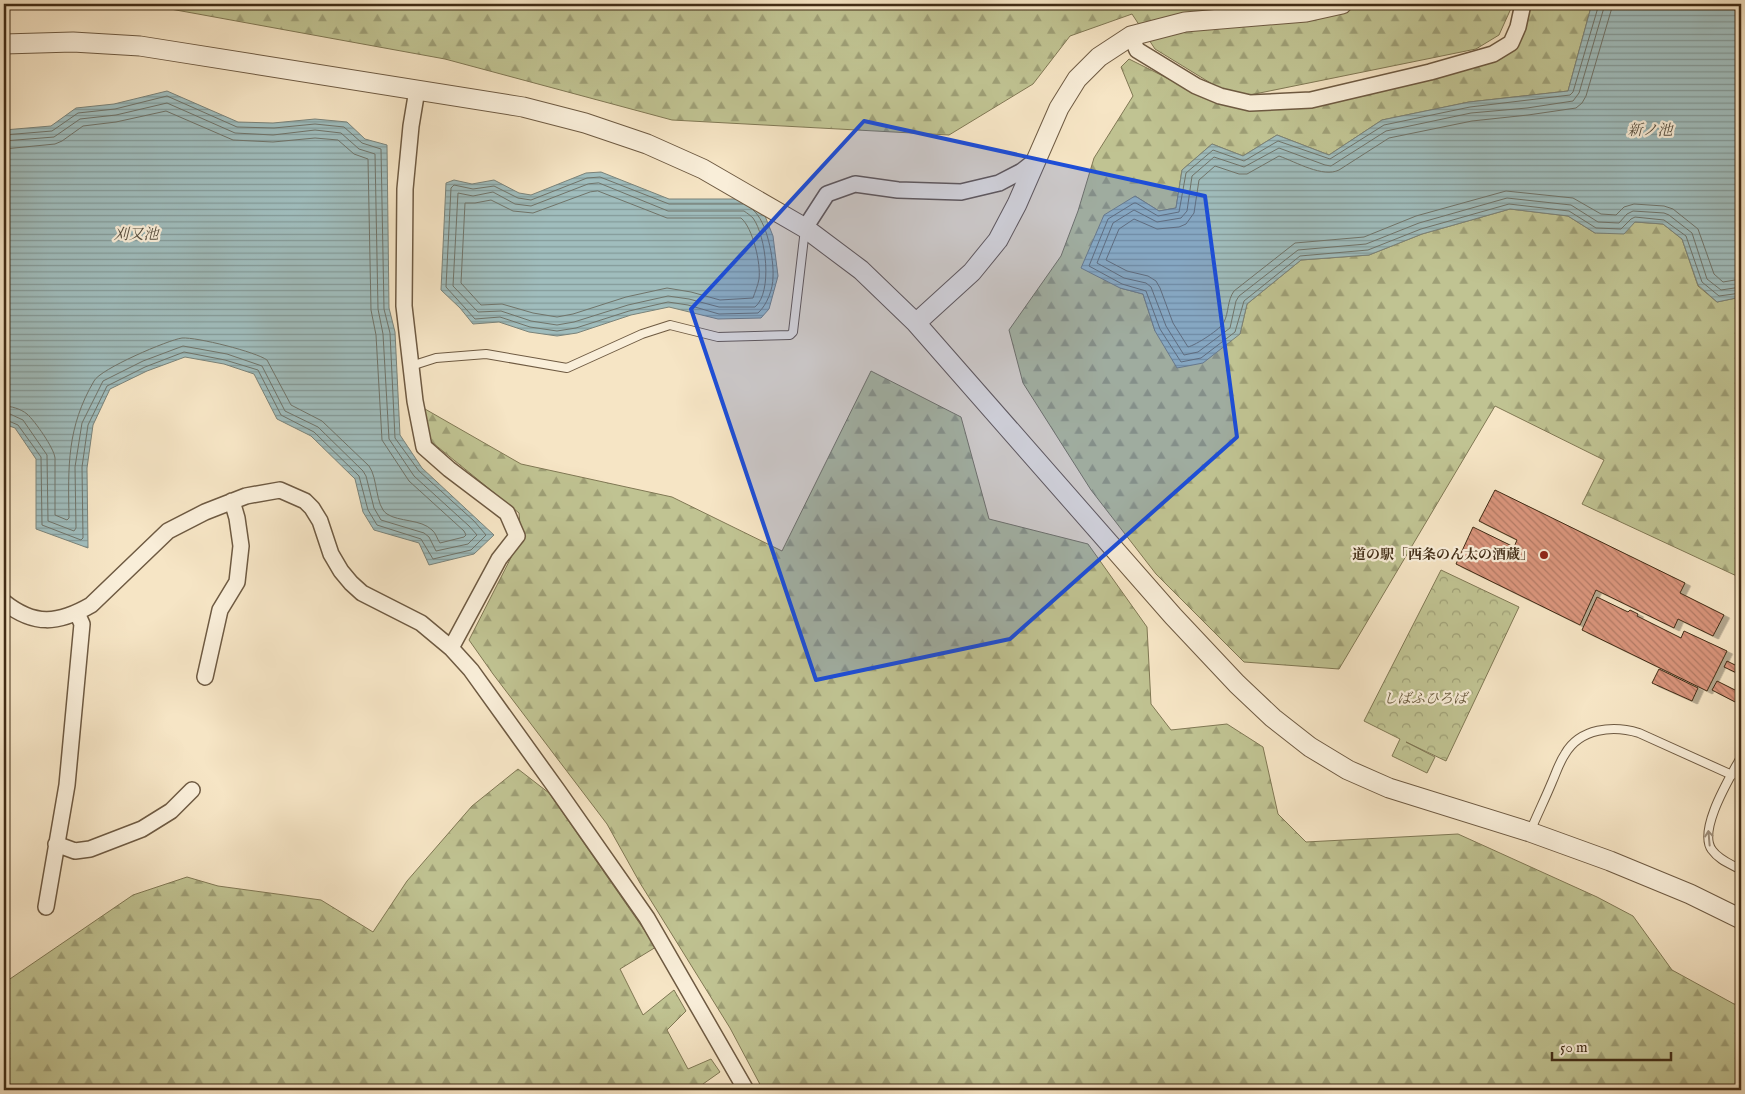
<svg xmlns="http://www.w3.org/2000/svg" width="1745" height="1094" font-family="'IM FELL English','Noto Serif JP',serif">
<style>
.forest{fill:url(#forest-firs);stroke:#807854}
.park{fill:url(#park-crowns);stroke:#807854}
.water{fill:url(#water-rules);stroke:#7a837a}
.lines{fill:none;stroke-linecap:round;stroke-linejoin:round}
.shore{stroke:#70746a;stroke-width:1}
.building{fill:url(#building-back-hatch);stroke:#412c16;filter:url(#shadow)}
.service-casing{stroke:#6e5a42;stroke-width:10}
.minor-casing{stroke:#6e5a42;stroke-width:18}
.tertiary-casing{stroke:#6e5a42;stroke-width:21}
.service{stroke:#f9eed9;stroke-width:8}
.minor{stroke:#f9eed9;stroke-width:15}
.tertiary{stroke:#f9eed9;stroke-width:19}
.oneway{stroke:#9d8d78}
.marked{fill:#1d4ed8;fill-opacity:0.2;stroke:#1d4ed8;stroke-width:4;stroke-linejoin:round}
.poi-dot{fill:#8f2418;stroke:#f9eed9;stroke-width:2}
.labels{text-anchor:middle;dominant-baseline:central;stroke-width:4.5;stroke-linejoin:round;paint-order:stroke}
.poi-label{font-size:14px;font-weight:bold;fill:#412c16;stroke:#f9eed9;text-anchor:end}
.park-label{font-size:14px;font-style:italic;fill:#615235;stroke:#f9eed9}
.water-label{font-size:15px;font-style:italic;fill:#595040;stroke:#f9eed9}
</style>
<defs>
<pattern id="forest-firs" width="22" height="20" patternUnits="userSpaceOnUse" patternTransform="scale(1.25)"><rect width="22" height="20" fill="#c0c392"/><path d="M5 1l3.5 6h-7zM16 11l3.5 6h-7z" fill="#9e9f76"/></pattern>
<pattern id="park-crowns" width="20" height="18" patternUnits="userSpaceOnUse" patternTransform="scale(1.25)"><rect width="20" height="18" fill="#c0c392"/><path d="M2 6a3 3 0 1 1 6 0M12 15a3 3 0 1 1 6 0" fill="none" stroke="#9e9f76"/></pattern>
<pattern id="water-rules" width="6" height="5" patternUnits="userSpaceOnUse" patternTransform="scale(1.25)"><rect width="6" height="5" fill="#a0bdbd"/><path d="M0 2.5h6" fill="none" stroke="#849a99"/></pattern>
<pattern id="building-back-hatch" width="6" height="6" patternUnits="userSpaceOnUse" patternTransform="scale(1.25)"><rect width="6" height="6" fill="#da957c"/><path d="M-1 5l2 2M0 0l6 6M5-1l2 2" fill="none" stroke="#b27a65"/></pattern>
<filter id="shadow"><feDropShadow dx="5.5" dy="3" stdDeviation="0" flood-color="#0004"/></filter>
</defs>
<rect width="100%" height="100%" fill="#f6e5c5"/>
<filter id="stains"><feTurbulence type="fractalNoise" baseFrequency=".004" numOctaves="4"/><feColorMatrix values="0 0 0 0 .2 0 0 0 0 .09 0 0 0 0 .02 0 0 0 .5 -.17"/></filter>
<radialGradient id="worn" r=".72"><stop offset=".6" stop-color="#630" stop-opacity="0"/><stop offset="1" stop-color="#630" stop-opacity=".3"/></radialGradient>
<path class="forest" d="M 143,4 L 1362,4 L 1390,5 L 1395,4 L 1513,4 L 1499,35 L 1476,49 L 1235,98 L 1155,49 L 1132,14 L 1070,36 L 1033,84 L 949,135 L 672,120 L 445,59 Z
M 1529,4 L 1598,4 L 1591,7 L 1568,91 L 1469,102 L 1382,120 L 1329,155 L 1277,135 L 1243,156 L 1212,144 L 1182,170 L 1176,208 L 1159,211 L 1135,196 L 1120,288 L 1143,294 L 1155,331 L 1240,334 L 1247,304 L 1301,260 L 1369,255 L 1422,234 L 1510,209 L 1568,216 L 1595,233 L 1635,222 L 1663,224 L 1682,239 L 1698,286 L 1717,302 L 1741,297 L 1741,578 L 1582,504 L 1604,460 L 1495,406 L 1339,669 L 1244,662 L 1156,574 L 1091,490 L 1023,383 L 1009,330 L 1061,256 L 1078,211 L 1094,158 L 1133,96 L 1121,67 L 1129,59 L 1193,91 L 1250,110 L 1495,59 Z
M 871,371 L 961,417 L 989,519 L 1088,544 L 1147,627 L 1151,704 L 1171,730 L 1227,724 L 1263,747 L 1278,814 L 1306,842 L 1458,834 L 1597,897 L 1633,916 L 1672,970 L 1734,1004 L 1741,1005 L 1741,1090 L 763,1090 L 730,1028 L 640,883 L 607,824 L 493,674 L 469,640 L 521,538 L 519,513 L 428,439 L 425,409 L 521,464 L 672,497 L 782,551 Z
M 518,769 L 549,793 L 656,947 L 620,969 L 643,1015 L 674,990 L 686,1011 L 667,1030 L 688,1069 L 711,1059 L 720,1072 L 703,1084 L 707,1090 L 4,1090 L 4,983 L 133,895 L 187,877 L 218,886 L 321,900 L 373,932 L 407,881 L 472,806 Z"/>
<path class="park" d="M 1441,570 L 1519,607 L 1446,761 L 1406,742 L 1435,757 L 1427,773 L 1392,756 L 1400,739 L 1364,721 Z"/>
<path class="water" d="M 1598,4 L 1727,4 L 1737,12 L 1741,12 L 1741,297 L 1717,302 L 1698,285 L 1682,239 L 1663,224 L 1635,222 L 1624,234 L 1595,233 L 1568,216 L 1510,209 L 1422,234 L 1369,255 L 1301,260 L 1247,304 L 1240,334 L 1203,363 L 1177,368 L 1155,331 L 1143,294 L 1120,288 L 1081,268 L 1104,215 L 1135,196 L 1159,211 L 1176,208 L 1182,170 L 1212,144 L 1243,156 L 1277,135 L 1329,155 L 1382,120 L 1469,102 L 1568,91 L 1591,7 Z
M 167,91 L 238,122 L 273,123 L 315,119 L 347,122 L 365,139 L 387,145 L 389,308 L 395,332 L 400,435 L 422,468 L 494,535 L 474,554 L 429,565 L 419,543 L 374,530 L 363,512 L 355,479 L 311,436 L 277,419 L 254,374 L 224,364 L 185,357 L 147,371 L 110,389 L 93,425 L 87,468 L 88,548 L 36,529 L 36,459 L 15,428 L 4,424 L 4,130 L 51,126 L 76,108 L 114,104 Z
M 601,172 L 669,199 L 747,199 L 763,211 L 773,236 L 778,276 L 769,309 L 761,318 L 718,319 L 669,307 L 631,315 L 577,333 L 557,336 L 529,332 L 499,322 L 473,324 L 460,308 L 441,290 L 446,183 L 454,180 L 472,184 L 494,180 L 519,193 L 531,195 L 586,173 Z"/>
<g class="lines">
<path class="shore" d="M 1599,4 L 1573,92 L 1570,95 L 1470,107 L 1384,125 L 1330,159 L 1278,141 L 1244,161 L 1213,150 L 1186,173 L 1179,212 L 1158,216 L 1136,203 L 1134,203 L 1108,219 L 1089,266 L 1122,284 L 1146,291 L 1160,329 L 1181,362 L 1201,358 L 1235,332 L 1244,301 L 1300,256 L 1368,250 L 1421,229 L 1509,204 L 1569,211 L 1596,228 L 1621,229 L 1631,219 L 1635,217 L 1664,220 L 1686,236 L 1702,282 L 1719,296 L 1741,293
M 1605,4 L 1579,93 L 1573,101 L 1527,108 L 1471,113 L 1386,131 L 1331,166 L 1325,165 L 1279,148 L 1244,167 L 1214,157 L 1192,176 L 1187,211 L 1181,218 L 1157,222 L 1134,210 L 1113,223 L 1097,263 L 1124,278 L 1146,283 L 1151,287 L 1166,326 L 1184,355 L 1198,352 L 1230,328 L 1236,301 L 1239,296 L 1298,250 L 1366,244 L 1419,223 L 1507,198 L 1571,205 L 1598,222 L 1619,223 L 1627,214 L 1633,211 L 1664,213 L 1669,215 L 1692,233 L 1707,279 L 1721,290 L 1741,287
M 1613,4 L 1586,96 L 1582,103 L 1576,108 L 1528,115 L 1472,121 L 1389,138 L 1339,170 C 1323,178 1296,162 1279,156 L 1247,174 L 1239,174 L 1215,166 L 1199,180 L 1194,213 L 1186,224 L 1179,227 L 1157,229 L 1134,219 L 1119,229 L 1106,260 L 1127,271 L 1148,276 L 1156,281 L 1160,288 L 1173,323 L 1188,347 C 1196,345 1221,329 1224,322 C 1229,312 1227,301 1234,291 L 1295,243 L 1364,237 L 1416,216 L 1506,191 L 1573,198 L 1601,214 L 1616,215 L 1624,207 L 1634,204 L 1664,206 L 1673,209 L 1698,229 L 1714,274 L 1723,282 L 1741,279
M 4,135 L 52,131 L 78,113 L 115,109 L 167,96 L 237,127 L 274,128 L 315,124 L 344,127 L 362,143 L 381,149 L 384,309 L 390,333 L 395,438 L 419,471 L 474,521 L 486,535 L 471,550 L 433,559 L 421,539 L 377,525 L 368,510 L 359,476 L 314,432 L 281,415 L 258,370 L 225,360 L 184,352 L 145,367 L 107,386 L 88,425 L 82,467 L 83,538 L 81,540 L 42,525 L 41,457 L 18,425 L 4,419
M 4,141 L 54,137 L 80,119 L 116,115 L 167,103 L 235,133 L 273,135 L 315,130 L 341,133 L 359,149 L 375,154 L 378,309 L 383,334 L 389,439 L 414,476 L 469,526 L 477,535 L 468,544 L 436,551 L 429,537 L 424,533 L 381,520 L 374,508 L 366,476 L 363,471 L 318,427 L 285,411 L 262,366 L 227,354 L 183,346 L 143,361 L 103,381 L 82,423 L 75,467 L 76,528 L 74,531 L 48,521 L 47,455 L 23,420 L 10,414 L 4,413
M 4,149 L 55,144 L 62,141 L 83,126 L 116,122 L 166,111 L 233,140 L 273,142 L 315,138 L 338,140 L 354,154 L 368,159 L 371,310 L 376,335 L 382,440 L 409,481 L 464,531 L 466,535 L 464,537 L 440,543 C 437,539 436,533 432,530 C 421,519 399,522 387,514 C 375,506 378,478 369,466 L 322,421 L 291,405 L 267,360 C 256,352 197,337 182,338 C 168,340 100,369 94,381 C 67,427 68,466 69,518 L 67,520 L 55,515 L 55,458 C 54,448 35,421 27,414 C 21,409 11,406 4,406
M 599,183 L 668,211 L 744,211 C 747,213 751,216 753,218 C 766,236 773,292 755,307 L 719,307 L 689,299 L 668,296 L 628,305 L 574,322 L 557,325 L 531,321 L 501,311 L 478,312 L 453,286 L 458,193 L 473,196 L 493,192 L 515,204 L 531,206 L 588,184 Z
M 598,191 L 667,218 L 741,218 C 753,228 761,264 759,279 C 758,285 755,292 753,298 L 720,300 L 691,292 L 667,288 L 626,297 L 573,314 L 557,317 L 533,313 L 502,304 L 481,305 L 461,283 L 465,203 L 475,203 L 491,200 L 513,211 L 533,213 L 590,192 Z
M 743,204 L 669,204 L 600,177 L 587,178 L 531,200 L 518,198 L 494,186 L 473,189 L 454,185 L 451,188 L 446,287 L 475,319 L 500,317 L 530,327 L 557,331 L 576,328 L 629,311 L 668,302 L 688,305 L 719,314 L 758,313 C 767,305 773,289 773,277 C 774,259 767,221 753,210"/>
</g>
<path class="building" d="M 1495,490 L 1685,583 L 1680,593 L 1724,615 L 1713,636 L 1678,619 L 1674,628 L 1596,590 L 1580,625 L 1456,564 L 1473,527 L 1514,547 L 1517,540 L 1479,521 Z
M 1597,597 L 1628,612 L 1630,610 L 1638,614 L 1637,616 L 1681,638 L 1684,631 L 1727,651 L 1707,691 L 1582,630 Z
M 1727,661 L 1741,668 L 1741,675 L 1724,667 Z
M 1659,669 L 1698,688 L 1692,701 L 1652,683 Z
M 1717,681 L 1741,693 L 1741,705 L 1712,690 Z"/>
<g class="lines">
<defs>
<path id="service" d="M 411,366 L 436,358 L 486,354 L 567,368 L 642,334 L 670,325 L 718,337 L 790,335 L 793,332 L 805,229
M 1741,757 C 1731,776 1697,830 1712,850 C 1719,860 1731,864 1741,870
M 1530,832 C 1537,815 1545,799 1552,782 C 1556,773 1559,763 1565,754 C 1580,728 1613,725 1639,733 L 1732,775"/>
<path id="minor" d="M 1131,36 L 1137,50 L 1196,86 L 1220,96 L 1250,103 L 1311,100 L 1430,72 L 1493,54 L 1511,43 L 1518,27 L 1523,4
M 417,90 L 411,126 L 405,189 L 404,306 L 415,401 L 424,447 L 449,469 L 507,513 L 517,536 L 499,559 L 451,648
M 805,228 L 827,194 L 855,184 L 898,190 L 961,192 L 999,183 L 1022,171 L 1036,160
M 4,602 C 34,626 58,624 91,605 L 168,531 L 205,512 L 246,496 L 280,490 L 305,501 L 312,508 L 320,521 L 331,554 L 341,571 L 351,583 L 362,593 L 421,623 L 451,648 L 471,670 L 558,791 L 647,918 L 746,1090
M 205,677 L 220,610 L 237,582 L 241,546 L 237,518 L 232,501
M 56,844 L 75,851 L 90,849 L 142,829 L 171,811 L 192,790
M 46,907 L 67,785 L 82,624 L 77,613"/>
<path id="tertiary" d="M 4,44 L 73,42 L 140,46 L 523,107 L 585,123 L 647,144 L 703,169 L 805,228 L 861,270 L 916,323 L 1173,616 L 1237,684 L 1273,718 L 1310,747 L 1348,770 L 1389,788 L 1530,832 L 1610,861 L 1690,894 L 1741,919
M 916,323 L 972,272 L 998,240 L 1017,204 L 1059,108 L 1077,79 L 1099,57 L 1131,36 L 1185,22 L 1306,12 L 1342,4"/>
</defs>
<use href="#service" class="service-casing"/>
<use href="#minor" class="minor-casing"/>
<use href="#tertiary" class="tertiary-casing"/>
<use href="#service" class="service"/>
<use href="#minor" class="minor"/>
<use href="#tertiary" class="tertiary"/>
</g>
<defs><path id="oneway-shaft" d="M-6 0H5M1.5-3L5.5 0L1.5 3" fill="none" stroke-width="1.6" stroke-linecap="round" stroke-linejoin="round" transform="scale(1.25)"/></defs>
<use class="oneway" href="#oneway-shaft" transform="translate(1709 838) rotate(-95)"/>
<path class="marked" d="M 864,121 L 1205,196 L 1237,437 L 1010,639 L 816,680 L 691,309 Z"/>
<circle class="poi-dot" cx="1544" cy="555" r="5"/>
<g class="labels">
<g class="poi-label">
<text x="1534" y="555">道の駅「西条のん太の酒蔵」</text>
</g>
<g class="park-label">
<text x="1425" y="699">しばふひろば</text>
</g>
<g class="water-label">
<text x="1650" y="130">新ノ池</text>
<text x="136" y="234">刈又池</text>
</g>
</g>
<rect width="1745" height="1094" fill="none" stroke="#f6e5c5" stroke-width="20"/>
<rect x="5" y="5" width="1735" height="1084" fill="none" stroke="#412c16" stroke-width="2.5"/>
<rect x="10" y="10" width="1725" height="1074" fill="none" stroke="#412c16"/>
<path d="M1552 1052v8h119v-8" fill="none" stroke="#412c16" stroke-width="2.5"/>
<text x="1560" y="1052" font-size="15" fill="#412c16" stroke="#f9eed9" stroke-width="4" paint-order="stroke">50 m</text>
<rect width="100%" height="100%" filter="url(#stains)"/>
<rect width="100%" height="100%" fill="url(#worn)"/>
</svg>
